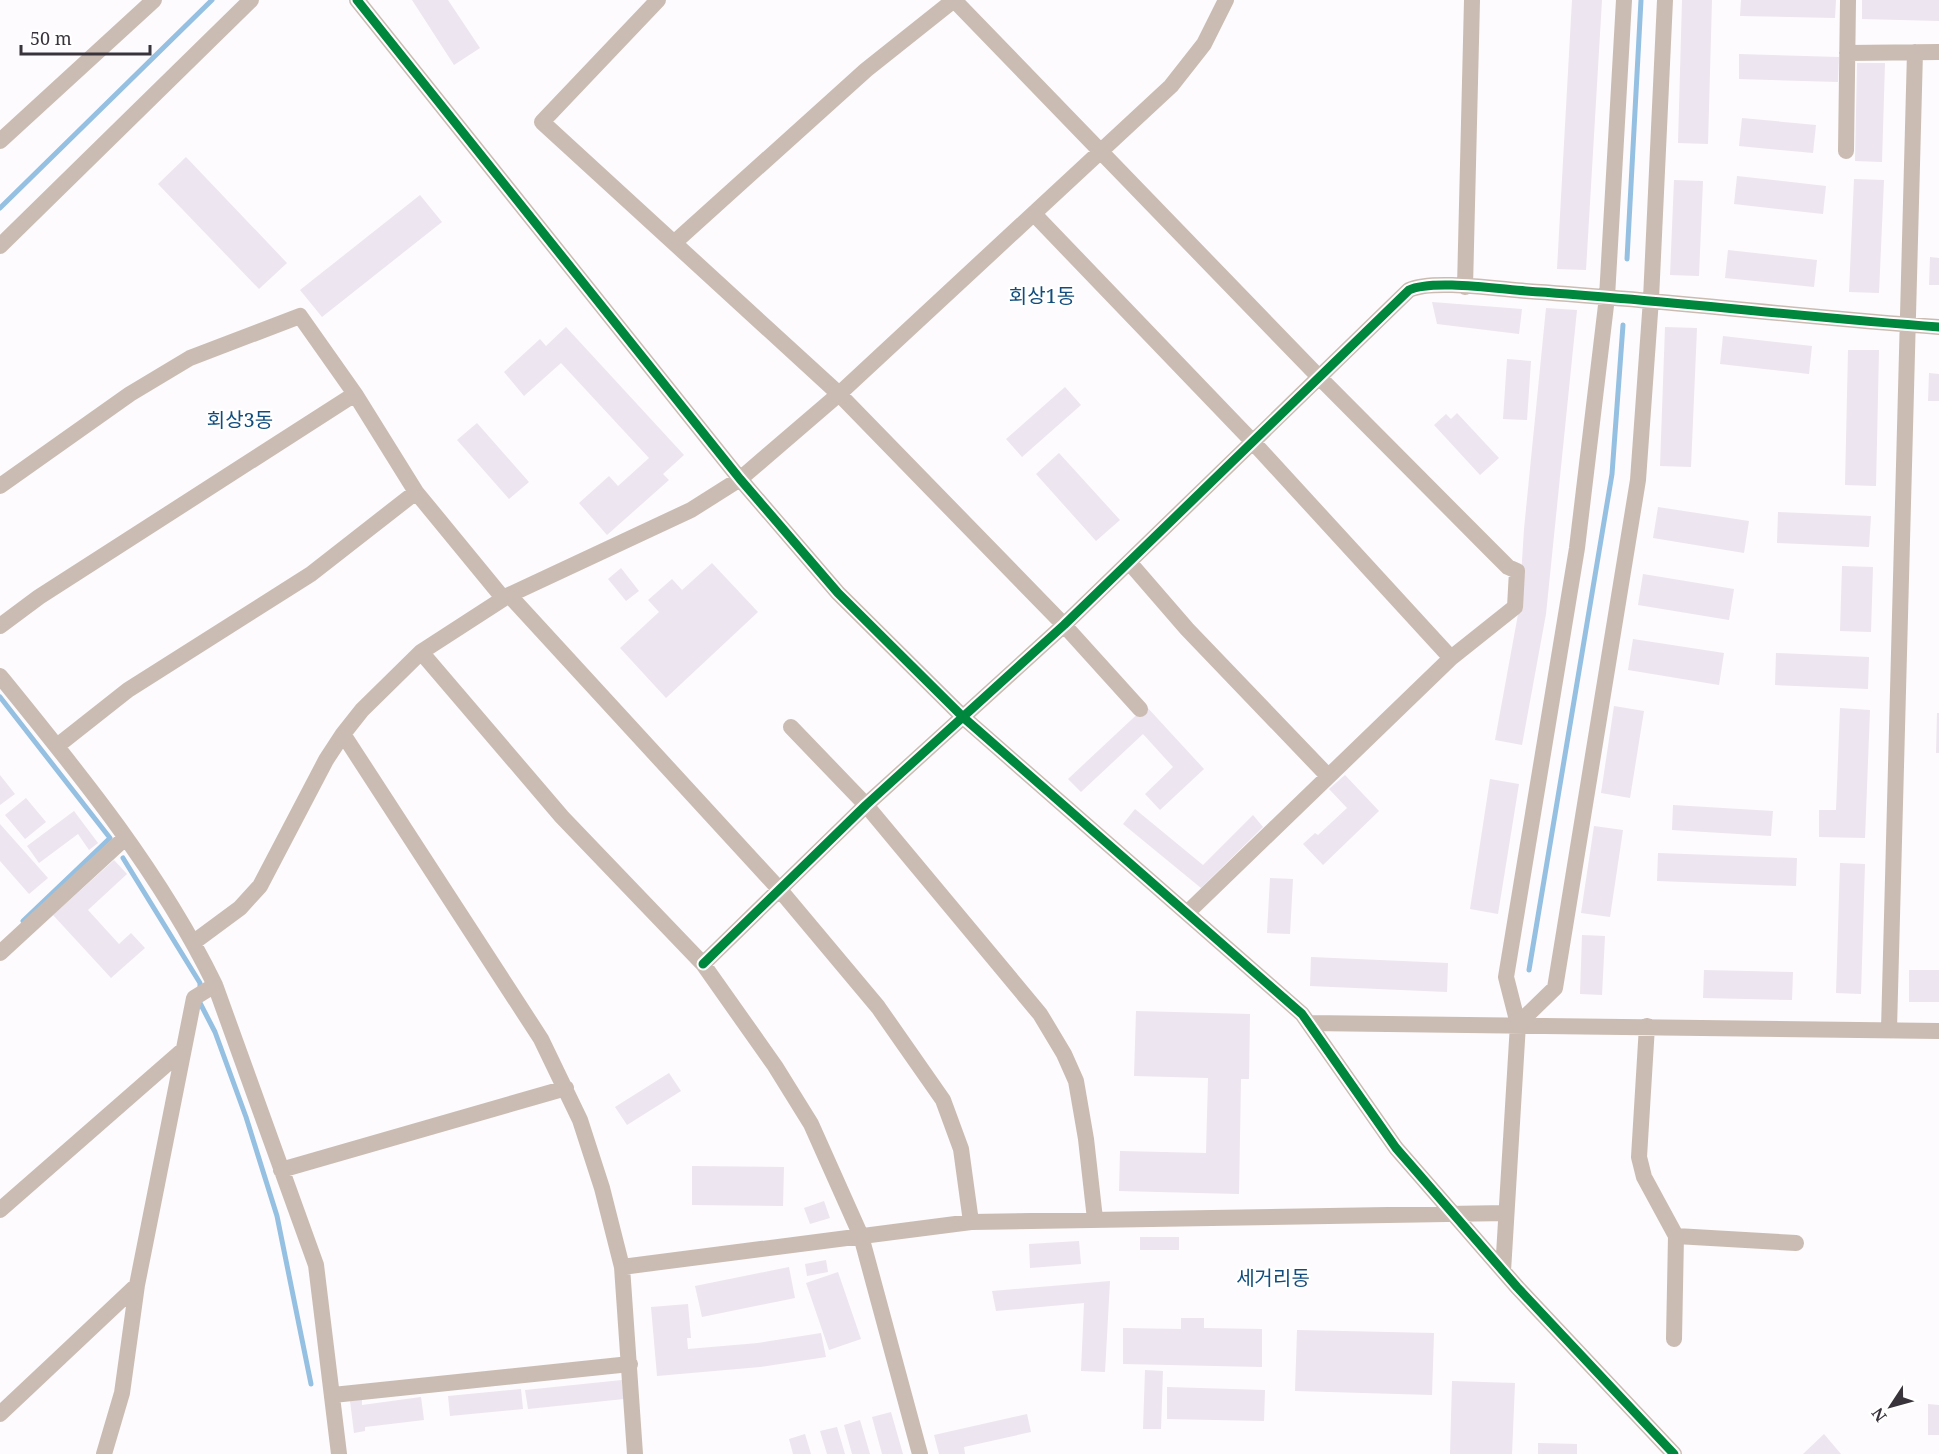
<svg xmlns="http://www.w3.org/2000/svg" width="1939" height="1454" font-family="'Noto Serif','Noto Sans KR',serif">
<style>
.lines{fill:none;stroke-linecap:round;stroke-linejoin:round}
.stream{stroke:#95c0e1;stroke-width:5}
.building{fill:#ede5ef}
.minor{stroke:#cabcb2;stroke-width:16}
.cycleway-casing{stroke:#fff;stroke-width:13}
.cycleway{stroke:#00873e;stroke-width:9}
.labels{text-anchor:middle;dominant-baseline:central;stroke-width:4.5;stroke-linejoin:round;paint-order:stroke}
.neighbourhood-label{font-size:20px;fill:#104d7e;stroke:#fff}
</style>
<rect width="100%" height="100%" fill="#fdfbfe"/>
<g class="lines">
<path class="stream" d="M 0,208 L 212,0
M 1627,259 L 1641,0
M 0,697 L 110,838 L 23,921
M 123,858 L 200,983 L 200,989
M 1529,970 L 1612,474 L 1623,325
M 199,1001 L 215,1032 L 246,1117 L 277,1216 L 311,1384"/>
</g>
<path class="building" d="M 412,0 L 448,0 L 480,48 L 454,65 Z
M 1572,0 L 1602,0 L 1586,270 L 1557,269 Z
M 1682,0 L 1712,0 L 1708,144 L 1678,143 Z
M 1741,0 L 1836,0 L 1835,18 L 1740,16 Z
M 1862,0 L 1939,0 L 1939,21 L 1862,19 Z
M 1739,54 L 1839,57 L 1838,82 L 1739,79 Z
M 1857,63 L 1885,63 L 1882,162 L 1855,161 Z
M 1742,118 L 1816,125 L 1813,153 L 1739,146 Z
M 186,157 L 287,263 L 259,289 L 158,184 Z
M 1737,176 L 1826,186 L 1823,214 L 1734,204 Z
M 1854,179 L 1884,180 L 1879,293 L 1849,292 Z
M 1674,180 L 1703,181 L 1699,276 L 1670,275 Z
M 420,195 L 442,222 L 322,317 L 300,290 Z
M 1728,250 L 1817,260 L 1814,287 L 1725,278 Z
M 1930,257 L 1939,258 L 1939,285 L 1929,285 Z
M 1432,302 L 1522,309 L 1519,334 L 1437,324 Z
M 1546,308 L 1577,310 L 1546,614 L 1522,745 L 1495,740 L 1519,609 L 1524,529 Z
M 566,327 L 684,455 L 663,474 L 669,480 L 607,535 L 579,503 L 609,476 L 618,486 L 649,458 L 561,363 L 524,396 L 504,372 L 540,339 L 546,346 Z
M 1665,327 L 1697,328 L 1691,467 L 1660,466 Z
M 1723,336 L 1812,346 L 1809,374 L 1720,364 Z
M 1848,350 L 1879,350 L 1876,486 L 1845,485 Z
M 1507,359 L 1531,361 L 1527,420 L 1503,419 Z
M 1929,373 L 1939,374 L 1939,401 L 1928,401 Z
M 1065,387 L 1081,405 L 1022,457 L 1006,439 Z
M 1457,413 L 1499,458 L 1480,475 L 1434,425 L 1446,414 L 1451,419 Z
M 477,423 L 529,482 L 509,499 L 457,440 Z
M 1059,453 L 1120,520 L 1096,541 L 1036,474 Z
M 1658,507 L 1749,521 L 1744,553 L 1653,538 Z
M 1778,512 L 1871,516 L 1869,547 L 1777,543 Z
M 712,563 L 758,612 L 666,698 L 620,648 L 659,612 L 648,600 L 672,579 L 682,590 Z
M 1842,566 L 1873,567 L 1871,632 L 1840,631 Z
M 621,568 L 639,591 L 626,601 L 608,579 Z
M 1643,574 L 1734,589 L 1729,620 L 1638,605 Z
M 1633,639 L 1724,653 L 1719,685 L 1628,670 Z
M 1776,653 L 1869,657 L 1868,689 L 1775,685 Z
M 1146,706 L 1204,769 L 1160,810 L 1145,794 L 1173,767 L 1143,734 L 1081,792 L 1068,779 Z
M 1614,706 L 1644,711 L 1630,798 L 1601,793 Z
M 1840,708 L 1870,710 L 1865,838 L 1819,837 L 1819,810 L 1836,810 Z
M 1937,713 L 1939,713 L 1939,753 L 1936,753 Z
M 0,775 L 15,794 L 0,805 Z
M 1345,775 L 1379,811 L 1323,865 L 1303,844 L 1315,833 L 1318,835 L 1347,808 L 1329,789 Z
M 1490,779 L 1519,784 L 1498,914 L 1470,909 Z
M 26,798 L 46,822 L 25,839 L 5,815 Z
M 1673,805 L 1773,811 L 1771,836 L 1672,830 Z
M 1135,809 L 1203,865 L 1253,815 L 1263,827 L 1201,888 L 1123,824 Z
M 74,811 L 98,843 L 89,850 L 78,834 L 39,863 L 27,846 Z
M 0,824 L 48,878 L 29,894 L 0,861 Z
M 1594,826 L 1623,830 L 1610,917 L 1581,913 Z
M 1658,853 L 1797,858 L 1796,886 L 1657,881 Z
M 114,860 L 127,874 L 88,910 L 119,944 L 131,933 L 145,948 L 111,978 L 53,915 Z
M 1840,863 L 1865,864 L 1861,994 L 1836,993 Z
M 1270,878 L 1293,879 L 1290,934 L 1267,933 Z
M 1582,935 L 1605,936 L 1602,995 L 1580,994 Z
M 1311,957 L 1448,963 L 1447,992 L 1310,986 Z
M 1704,970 L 1793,972 L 1792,1000 L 1703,998 Z
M 1909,970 L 1939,970 L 1939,1002 L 1909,1002 Z
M 1136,1011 L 1250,1014 L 1249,1079 L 1241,1079 L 1239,1194 L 1119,1191 L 1120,1151 L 1206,1153 L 1208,1078 L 1134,1076 Z
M 669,1073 L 681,1091 L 627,1125 L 615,1107 Z
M 692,1166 L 784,1167 L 783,1206 L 692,1205 Z
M 824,1201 L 830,1218 L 810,1224 L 804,1208 Z
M 1140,1237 L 1179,1237 L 1179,1250 L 1140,1250 Z
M 1079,1241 L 1081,1264 L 1030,1268 L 1029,1244 Z
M 826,1260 L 828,1272 L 807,1276 L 805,1264 Z
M 789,1267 L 795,1298 L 702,1317 L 695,1286 Z
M 838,1272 L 861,1339 L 829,1350 L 806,1283 Z
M 1110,1281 L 1105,1372 L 1081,1371 L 1084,1303 L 996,1311 L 992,1291 Z
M 688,1304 L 691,1338 L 687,1338 L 688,1349 L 758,1343 L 821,1333 L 826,1357 L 760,1367 L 657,1376 L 651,1307 Z
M 1181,1318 L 1204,1318 L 1204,1328 L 1262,1329 L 1262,1367 L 1123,1364 L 1123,1328 L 1181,1329 Z
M 1297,1330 L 1434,1333 L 1432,1395 L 1295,1391 Z
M 1145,1370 L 1163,1371 L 1161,1429 L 1143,1429 Z
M 622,1380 L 624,1399 L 528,1409 L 525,1390 Z
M 1452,1381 L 1515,1383 L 1512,1454 L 1450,1454 Z
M 1167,1387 L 1265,1390 L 1264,1421 L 1167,1419 Z
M 521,1389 L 523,1409 L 450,1416 L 448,1396 Z
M 421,1397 L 424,1420 L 365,1427 L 365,1431 L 354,1433 L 350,1401 L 362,1399 L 362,1405 Z
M 1928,1404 L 1939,1405 L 1939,1435 L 1928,1435 Z
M 891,1412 L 903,1454 L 882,1454 L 872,1417 Z
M 1027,1414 L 1031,1432 L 964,1447 L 965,1454 L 939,1454 L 934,1435 Z
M 860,1420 L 870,1454 L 852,1454 L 844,1425 Z
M 837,1427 L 845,1454 L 827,1454 L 820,1431 Z
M 805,1434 L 811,1454 L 793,1454 L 789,1439 Z
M 1824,1434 L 1841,1454 L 1803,1454 Z
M 1538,1443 L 1577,1444 L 1577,1454 L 1538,1454 Z"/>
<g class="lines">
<path class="minor" d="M 357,0 L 740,479 L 838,593 L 964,718 L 1302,1014 L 1396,1148 L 1517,1287 L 1674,1454
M 658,0 L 542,122 L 839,394 L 1064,625 L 1140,709
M 954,0 L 1318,376 L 1490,549 L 1508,567 L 1517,571 L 1515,607 L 1451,658 L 1187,913
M 1847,53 L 1939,52
M 0,141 L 154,0
M 1846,151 L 1848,0
M 1034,214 L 1252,441 L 1451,658
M 675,242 L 866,70 L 954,0
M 0,246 L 251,0
M 1465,287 L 1472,0
M 0,486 L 130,394 L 190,358 L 300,316 L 355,394 L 416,492 L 503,598
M 1129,562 L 1187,629 L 1327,775
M 509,595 L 780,890 L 878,1007 L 943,1100 L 961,1149 L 971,1222
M 0,626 L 39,597 L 355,394
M 421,652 L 562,817 L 703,964 L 775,1066 L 811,1124 L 861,1236 L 920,1454
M 0,676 C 79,773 160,872 215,985 L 316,1265 L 339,1454
M 791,727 L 866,805 L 1040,1014 L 1064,1054 L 1076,1081 L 1086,1139 L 1095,1219
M 343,734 L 541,1039 L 580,1120 L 602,1188 L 622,1267 L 635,1454
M 57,746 L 128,690 L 311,574 L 416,492
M 194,942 L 240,908 L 260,886 L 326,760 L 343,734 L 362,710 L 421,652 L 509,595 L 691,510 L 740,479 L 839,394 L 1171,86 L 1204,44 L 1226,0
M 0,953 L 125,838
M 703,964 L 866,805 L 1064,625 L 1409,290 C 1432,279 1498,289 1526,291 C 1664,300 1801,317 1939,327
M 1309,1023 L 1939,1031
M 1518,1024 L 1555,988 L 1638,480 L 1651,299 L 1665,0
M 1647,1026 L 1639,1157 L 1644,1177 L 1676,1236 L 1674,1339
M 1889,1029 L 1915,52
M 281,1170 L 566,1088
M 0,1210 L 183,1050
M 1676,1236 L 1796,1243
M 622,1267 L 971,1222 L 1506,1213
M 1503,1271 L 1518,1024 L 1506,977 L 1577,548 L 1607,297 L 1624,0
M 333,1395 L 630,1364
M 0,1414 L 137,1285
M 104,1454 L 122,1393 L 137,1285 L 194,998 L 215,985"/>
<defs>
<path id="cycleway" d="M 357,0 L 740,479 L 838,593 L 964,718 L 1302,1014 L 1396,1148 L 1517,1287 L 1674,1454
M 703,964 L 866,805 L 1064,625 L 1409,290 C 1432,279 1498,289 1526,291 C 1664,300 1801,317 1939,327"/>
</defs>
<use href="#cycleway" class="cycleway-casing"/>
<use href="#cycleway" class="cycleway"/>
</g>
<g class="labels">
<g class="neighbourhood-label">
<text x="1042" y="295">회상1동</text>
<text x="240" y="419">회상3동</text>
<text x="1273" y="1277">세거리동</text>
</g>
</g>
<g transform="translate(1891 1406) rotate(234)" stroke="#ffffff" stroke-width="4.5" paint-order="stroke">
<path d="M0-4.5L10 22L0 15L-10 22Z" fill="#39333c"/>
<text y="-9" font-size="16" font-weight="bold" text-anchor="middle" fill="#39333c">N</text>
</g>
<path d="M21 45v9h129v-9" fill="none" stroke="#39333c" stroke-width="3"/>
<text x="30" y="45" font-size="18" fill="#39333c" stroke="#ffffff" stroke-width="4.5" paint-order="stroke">50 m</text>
</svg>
